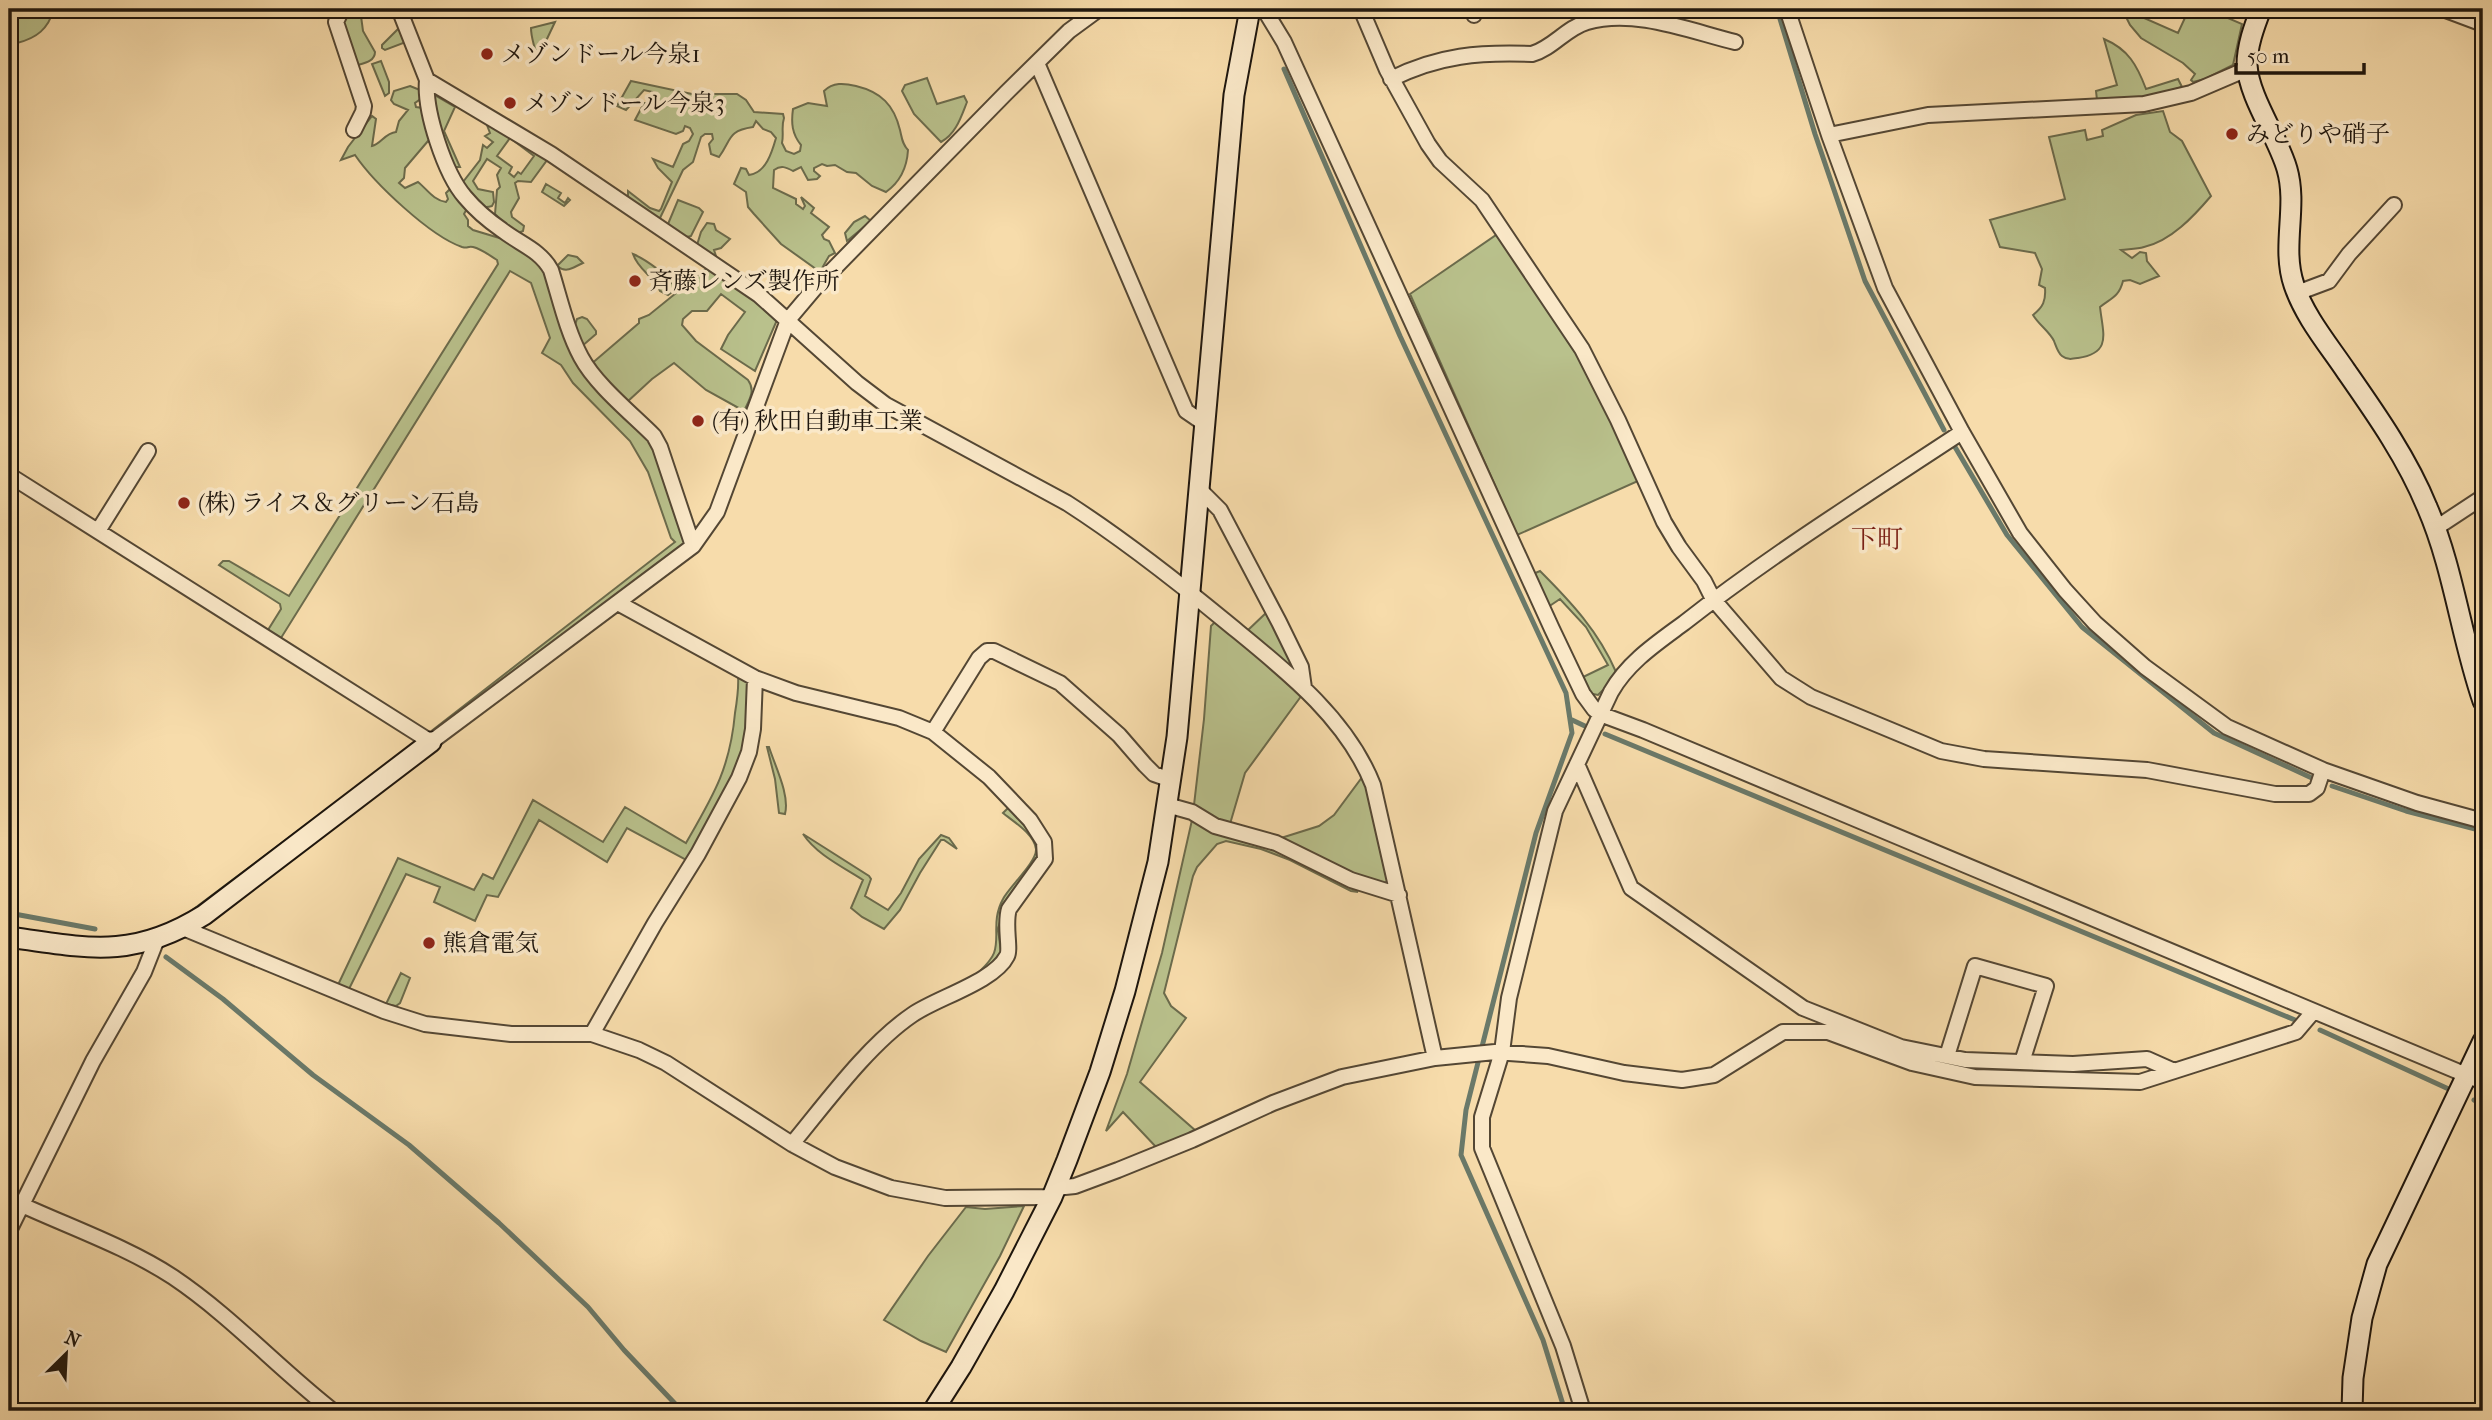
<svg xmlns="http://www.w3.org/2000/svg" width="2492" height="1420" font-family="'IM FELL French Canon','Noto Serif JP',serif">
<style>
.green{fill:#b9c18c;stroke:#6b6b4c;stroke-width:2;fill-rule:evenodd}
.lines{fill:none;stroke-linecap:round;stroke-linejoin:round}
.stream{stroke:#6a7969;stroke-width:5}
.street-casing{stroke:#544734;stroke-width:18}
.secondary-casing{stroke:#1d150d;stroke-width:23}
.street{stroke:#fae8c8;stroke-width:14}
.secondary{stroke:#fae8c8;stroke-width:19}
.poi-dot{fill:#8f2418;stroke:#fae8c8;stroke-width:2.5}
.labels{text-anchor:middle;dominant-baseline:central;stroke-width:7;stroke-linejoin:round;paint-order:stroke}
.poi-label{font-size:24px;fill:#1d150d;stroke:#fae8c8;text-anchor:start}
.neighbourhood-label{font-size:26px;fill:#7a1f14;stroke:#fae8c8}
</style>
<rect width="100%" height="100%" fill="#f7dcab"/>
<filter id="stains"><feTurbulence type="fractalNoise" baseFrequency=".00286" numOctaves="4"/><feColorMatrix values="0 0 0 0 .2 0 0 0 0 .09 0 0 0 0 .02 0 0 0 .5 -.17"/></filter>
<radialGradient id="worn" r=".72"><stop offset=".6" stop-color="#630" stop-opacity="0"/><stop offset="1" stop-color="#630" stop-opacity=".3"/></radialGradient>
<path class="green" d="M 9,9 L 54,9 C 48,29 37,38 17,43 L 9,38 Z
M 349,9 L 356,9 L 356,13 L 361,16 L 363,31 L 375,52 C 375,61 365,63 358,65 L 351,54 L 343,19 Z
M 2122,9 L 2143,9 L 2147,11 L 2144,18 L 2178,33 L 2189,9 L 2207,9 L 2242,24 L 2233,65 L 2205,79 L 2193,82 L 2191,80 L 2195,74 L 2183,63 L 2141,38 L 2130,25 Z
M 555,22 L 536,62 C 537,49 531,41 531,28 Z
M 399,28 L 406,42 L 385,50 L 382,48 L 382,45 Z
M 2104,39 C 2128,49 2137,65 2146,89 L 2178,79 L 2182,87 L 2153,96 L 2097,100 L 2096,91 L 2117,85 Z
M 381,61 L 389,82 L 389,93 L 385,96 L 372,64 Z
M 927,78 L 937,104 L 964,96 L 967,102 C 961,117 956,134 941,142 L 914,114 L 902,91 L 905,85 Z
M 631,81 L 692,94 L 737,94 L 746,100 L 754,112 L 783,114 L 784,118 C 781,127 784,134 782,143 L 786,151 L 794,154 L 800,151 L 801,145 C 792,134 791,123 793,109 L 808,103 L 827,106 L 824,91 C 833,82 844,83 856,86 C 881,92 894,105 900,130 C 902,138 902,144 908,150 C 907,167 900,182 886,192 L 872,186 L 856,173 L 847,172 L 835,165 L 827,166 L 822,164 L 814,168 L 814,171 L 820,176 L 817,179 L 808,180 L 801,167 L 793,171 C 786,167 781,165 774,170 L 773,188 L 796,199 L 796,204 L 803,209 L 805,206 L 801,197 L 814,208 L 811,213 L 829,227 L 822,235 L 824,239 L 829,241 L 835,253 L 829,256 L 821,270 L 816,269 L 781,244 L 754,214 L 748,207 L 746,192 L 734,184 L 741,168 L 746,169 L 749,175 C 766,173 772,152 776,138 L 771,132 L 763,129 L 756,121 L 753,127 C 727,131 732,139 719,157 L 711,154 L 709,144 L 713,139 L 712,134 L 705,134 L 701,137 L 693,162 L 683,170 L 660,218 L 655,219 L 628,200 L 628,191 L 650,208 L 659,211 L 661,209 L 672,182 L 658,168 L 653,159 L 673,167 L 683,144 L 689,141 L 693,134 L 690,128 L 685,126 L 683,131 L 676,134 L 635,120 L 644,103 L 650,103 L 656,98 L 657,93 L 644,90 L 626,110 L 617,106 Z
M 410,86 L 420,90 L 422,98 L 415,103 L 416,107 L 423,108 L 437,149 L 428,141 L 405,168 L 404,178 L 399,183 L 405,188 L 418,182 C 427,189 433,200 446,202 L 448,199 L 446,193 L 449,190 L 452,191 L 469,205 L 464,214 L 468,220 L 468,226 L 473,230 L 506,240 L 543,265 L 572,347 L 652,444 L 686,542 L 438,729 L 434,729 L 675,542 L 671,538 L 648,472 L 630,441 L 573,383 L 561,365 L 542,353 L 550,338 L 531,283 L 510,271 L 281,638 L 268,630 L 281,609 L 280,604 L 219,565 L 223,561 L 229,561 L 289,596 L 498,264 L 497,260 C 490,256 482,249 473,247 C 466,246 469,249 462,247 C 430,236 374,183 355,155 L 341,160 L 348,147 L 372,116 L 376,119 L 372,146 C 381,144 385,133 396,132 L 399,121 L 408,110 L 394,104 L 391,100 L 394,91 Z
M 431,93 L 455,107 L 444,131 L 460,167 L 453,167 L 448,161 Z
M 2163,111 L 2170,132 L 2182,141 L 2211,196 C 2194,216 2171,241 2144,247 C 2137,249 2129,249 2121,250 L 2132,258 L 2140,252 L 2146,253 L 2147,261 L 2159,276 L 2140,284 L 2130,280 L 2123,281 C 2119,297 2111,298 2100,307 C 2103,334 2112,353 2078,358 C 2072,359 2067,360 2062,356 C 2058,353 2056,346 2054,341 C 2049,331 2039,325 2033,315 C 2043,307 2046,301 2045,288 L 2039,285 L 2042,269 L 2035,253 L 2000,247 L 1990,220 L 2065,199 L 2049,137 L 2085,130 L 2087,140 L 2103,136 L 2102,130 L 2136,115 Z
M 485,120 L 550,156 L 531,182 L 518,181 L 515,183 L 519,198 L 511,212 L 512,217 L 524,226 L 523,231 L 516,234 L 495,214 L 497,190 L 500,187 L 497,175 L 501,168 L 487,159 L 473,181 L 478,189 L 493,192 L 494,202 L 492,206 C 477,211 466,196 463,182 L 480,160 L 483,145 L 487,148 L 493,142 L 485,136 L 490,133 ZM 510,138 L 534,156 L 521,174 L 518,172 L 514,177 L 509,173 L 512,167 L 497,156 Z
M 546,184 L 561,193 L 558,198 L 565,203 L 568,198 L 570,200 L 564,206 L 542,192 Z
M 678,200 L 699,208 L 703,212 L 691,236 C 682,239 672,231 668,224 Z
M 865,216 L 871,221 L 847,241 L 845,233 L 854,222 Z
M 707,223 L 714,224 L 716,230 L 730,239 L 721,248 L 714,250 L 716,256 L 713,259 L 697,245 L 701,232 Z
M 1499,233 L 1580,356 L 1597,386 L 1638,481 L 1517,535 L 1410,294 Z
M 633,254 C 647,260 669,276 676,289 L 668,295 L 660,291 C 654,276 638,270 633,254 Z
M 568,255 L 577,257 L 583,263 C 573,267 567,274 557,266 Z
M 707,268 L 748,294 L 777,320 L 755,371 L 721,349 L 728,335 L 745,312 L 721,294 L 707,311 L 692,311 L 683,319 L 682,325 L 696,341 L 748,380 C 756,391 749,400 744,411 L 706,390 L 674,363 L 652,379 L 627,402 L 590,365 L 639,323 L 639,319 L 649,315 Z
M 582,317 L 587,319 L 596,331 L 596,334 L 581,347 L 575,325 L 577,319 Z
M 1540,571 C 1571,602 1599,632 1616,672 L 1608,685 L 1598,695 L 1588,693 L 1581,678 L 1608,665 L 1586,627 L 1560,599 L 1548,607 L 1533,574 Z
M 1267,612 L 1294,666 L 1291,668 L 1246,632 Z
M 1215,622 L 1228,630 L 1302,695 L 1245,773 L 1230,824 L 1218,823 L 1194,805 L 1204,719 L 1211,626 Z
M 738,675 L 750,682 L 746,738 L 740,762 L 688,861 L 627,828 L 607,862 L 539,820 L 498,897 L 487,895 L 475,921 L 434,902 L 440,887 L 406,874 L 348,991 L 337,987 L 398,858 L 474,890 L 483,874 L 493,879 L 533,800 L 603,842 L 625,807 L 686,843 C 713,796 730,769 735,713 C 737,701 739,688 738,675 Z
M 767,747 L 769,747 C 775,766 790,795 785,814 L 779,813 L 775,779 Z
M 403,752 L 197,908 L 195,908 Z
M 1363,776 L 1367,782 L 1389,881 L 1386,884 L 1366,880 L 1281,838 L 1319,826 L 1334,815 Z
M 1007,809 L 1010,809 L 1038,841 L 1040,856 L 1004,907 L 998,929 L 1001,952 L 987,969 L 977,974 C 983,968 991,961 994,953 C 1000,937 991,921 1003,899 C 1009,887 1037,862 1036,849 C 1034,834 1014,822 1003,813 Z
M 1192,820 L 1274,847 L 1358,892 L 1351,891 L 1290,860 L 1261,849 L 1226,841 L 1217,844 L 1197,867 L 1193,876 L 1164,993 L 1171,1006 L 1186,1018 L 1140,1082 L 1196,1131 L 1157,1148 L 1123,1112 L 1106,1131 L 1127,1074 L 1162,953 Z
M 803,834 L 869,876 L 871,879 L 865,896 L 888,910 L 901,893 L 919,859 L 941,835 L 949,838 L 957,849 L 944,840 L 941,840 L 920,873 L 900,910 L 884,929 L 862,917 L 851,908 L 863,880 C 843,867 817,855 803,834 Z
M 401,973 L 410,978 L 400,1003 L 396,1006 L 386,1004 Z
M 1024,1206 L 1000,1256 L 946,1352 L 921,1341 L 884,1320 L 928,1256 L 966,1207 L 985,1209 Z"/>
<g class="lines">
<path class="stream" d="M 1777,9 L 1815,134 L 1865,281 L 1944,430
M 1284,69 L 1400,336 L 1566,693 L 1572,733 L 1536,833 L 1466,1110 L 1461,1155 L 1543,1340 L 1565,1411
M 1955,447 L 2007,535 L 2082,627 L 2214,733 L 2314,779
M 1570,719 L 1587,727
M 1605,734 L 2295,1020
M 2332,786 L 2406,811 L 2483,831
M 9,913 L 95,929
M 166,957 L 223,999 L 313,1075 L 409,1145 L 499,1223 L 588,1307 L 624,1350 L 682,1411
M 2320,1030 L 2453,1091
M 2474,1100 L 2483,1105"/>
<defs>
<path id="street" d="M 342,9 L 336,22 L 364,106 L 363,112 L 354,130
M 399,9 L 427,80 C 424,111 445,174 465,197 C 475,209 489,221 502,230 C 520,244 540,250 551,270 C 560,299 567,331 581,357 C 596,385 631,413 654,436 L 660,447 L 693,546
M 1264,9 L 1284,42 L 1552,629 L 1583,694 L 1594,709 L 1600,714 L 1643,730 L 2483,1082
M 1361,9 L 1387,70 L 1428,144 L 1440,161 L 1482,200 L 1582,349 L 1618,420 L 1664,522 L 1679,547 L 1704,581 L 1713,599 L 1781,678 L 1811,697 L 1941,751 L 1984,759 L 2147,770 L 2275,794 L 2309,794 L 2317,788 L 2323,770
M 1474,9 L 1474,15
M 1787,9 L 1829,135 L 1885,288 L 1962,432 L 2020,533 L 2065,590 L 2095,623 L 2145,667 L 2227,727 L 2323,770 L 2417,803 L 2483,821
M 2443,9 L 2483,24
M 1037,63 L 1186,411 L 1205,424
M 1391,79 C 1439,55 1480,52 1532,54 C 1553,48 1566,28 1587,22 C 1634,8 1690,31 1735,42
M 427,80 L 551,154 L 759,295 L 857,383 L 886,405 L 1067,503 C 1123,539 1174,579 1225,621 C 1281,667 1346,716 1373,785 L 1435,1058
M 1829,135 L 1928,115 L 2144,104 L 2191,93 L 2247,69
M 2297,293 L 2329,281 L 2349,254 L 2394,205
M 9,475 L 431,742 L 693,546 L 717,512 L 788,320 L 815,288 L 1006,93 L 1069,31 L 1099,9
M 1198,488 L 1220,510 L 1279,622 L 1301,667 L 1304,688
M 2436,528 L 2483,497
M 98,531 L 148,451
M 618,603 L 755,678 L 796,693 L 899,718 L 933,732 L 989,777 L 1030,820 L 1044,842 L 1045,859 L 1009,909 C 1004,924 1011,949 1007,956 C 994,982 936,998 912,1015 C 868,1045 826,1103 792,1144
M 933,732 L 979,658 L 987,651 L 994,651 L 1060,683 L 1119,735 L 1145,765 L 1154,774 L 1171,780
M 1577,764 L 1631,888 L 1803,1008 L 1901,1047 L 1965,1060 L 2073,1064 L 2147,1059 L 2174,1071
M 1167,805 L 1192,812 L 1215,826 L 1276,843 L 1351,880 L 1399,895
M 183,928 L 384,1011 L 425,1024 L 511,1034 L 592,1034 L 639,1050 L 666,1063 L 792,1144 L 835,1167 L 891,1188 L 945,1198 L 1052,1197
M 592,1034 L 655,923 L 698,854 L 739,778 L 749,752 L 753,729 L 755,678
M 1947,1056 L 1975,966 L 2046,986 L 2022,1062
M 1055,1188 L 1075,1186 L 1118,1170 L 1192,1140 L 1273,1103 L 1342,1077 L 1435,1058 L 1495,1052 L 1548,1056 L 1624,1073 L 1682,1080 L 1714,1075 L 1783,1032 L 1828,1032 L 1912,1063 L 1975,1077 L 2140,1082 L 2296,1032 L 2313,1012
M 9,1197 L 22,1205 C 70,1227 129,1248 173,1277 C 231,1316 278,1368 333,1411
M 9,1231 L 93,1061 L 144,972 L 157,939
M 1583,1411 L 1563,1346 L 1482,1148 L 1482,1117 L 1502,1052 L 1509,998 L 1555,811 L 1611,692 C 1628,662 1657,643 1684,623 C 1772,554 1868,494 1962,432"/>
<path id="secondary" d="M 2261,9 C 2254,27 2247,46 2247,65 C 2249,98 2278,137 2287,169 C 2298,207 2281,247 2294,285 C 2305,317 2327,343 2346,371 C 2376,414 2407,458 2427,507 C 2454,569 2461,638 2483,701
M 9,937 C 87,948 132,960 204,915 L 431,742
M 933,1411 L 961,1367 L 1004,1291 L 1052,1197 L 1067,1160 L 1100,1072 L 1125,991 L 1158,862 L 1177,737 L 1234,95 L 1250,9
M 2352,1411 L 2353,1378 L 2362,1318 L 2377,1264 L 2483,1041"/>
</defs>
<use href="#street" class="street-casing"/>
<use href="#secondary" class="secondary-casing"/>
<use href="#street" class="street"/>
<use href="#secondary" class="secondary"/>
</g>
<g class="poi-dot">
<circle cx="487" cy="54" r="7"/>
<circle cx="510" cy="103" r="7"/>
<circle cx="2232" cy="134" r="7"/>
<circle cx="635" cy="281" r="7"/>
<circle cx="698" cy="421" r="7"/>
<circle cx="184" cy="503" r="7"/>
<circle cx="429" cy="943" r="7"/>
</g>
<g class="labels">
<g class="poi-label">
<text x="501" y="54">メゾンドール今泉1</text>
<text x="524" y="103">メゾンドール今泉3</text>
<text x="2246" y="134">みどりや硝子</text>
<text x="649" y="281">斉藤レンズ製作所</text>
<text x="712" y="421">(有) 秋田自動車工業</text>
<text x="198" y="503">(株) ライス＆グリーン石島</text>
<text x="443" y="943">熊倉電気</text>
</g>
<g class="neighbourhood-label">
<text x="1877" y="539">下町</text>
</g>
</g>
<rect width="2492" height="1420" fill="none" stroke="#f7dcab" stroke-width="35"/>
<rect x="10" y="10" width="2471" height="1399" fill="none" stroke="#1d150d" stroke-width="3.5"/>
<rect x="18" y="18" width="2457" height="1385" fill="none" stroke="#1d150d" stroke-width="2"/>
<g transform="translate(66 1354) rotate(24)" stroke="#fae8c8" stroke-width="5" paint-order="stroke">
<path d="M0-5L12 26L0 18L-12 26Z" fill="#1d150d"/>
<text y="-10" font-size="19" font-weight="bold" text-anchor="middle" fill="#1d150d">N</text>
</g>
<path d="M2236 63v10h128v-10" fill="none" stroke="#1d150d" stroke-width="3.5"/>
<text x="2247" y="63" font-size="21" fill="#1d150d" stroke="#fae8c8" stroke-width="5" paint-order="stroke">50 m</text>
<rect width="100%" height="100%" filter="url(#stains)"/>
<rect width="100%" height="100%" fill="url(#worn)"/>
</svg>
